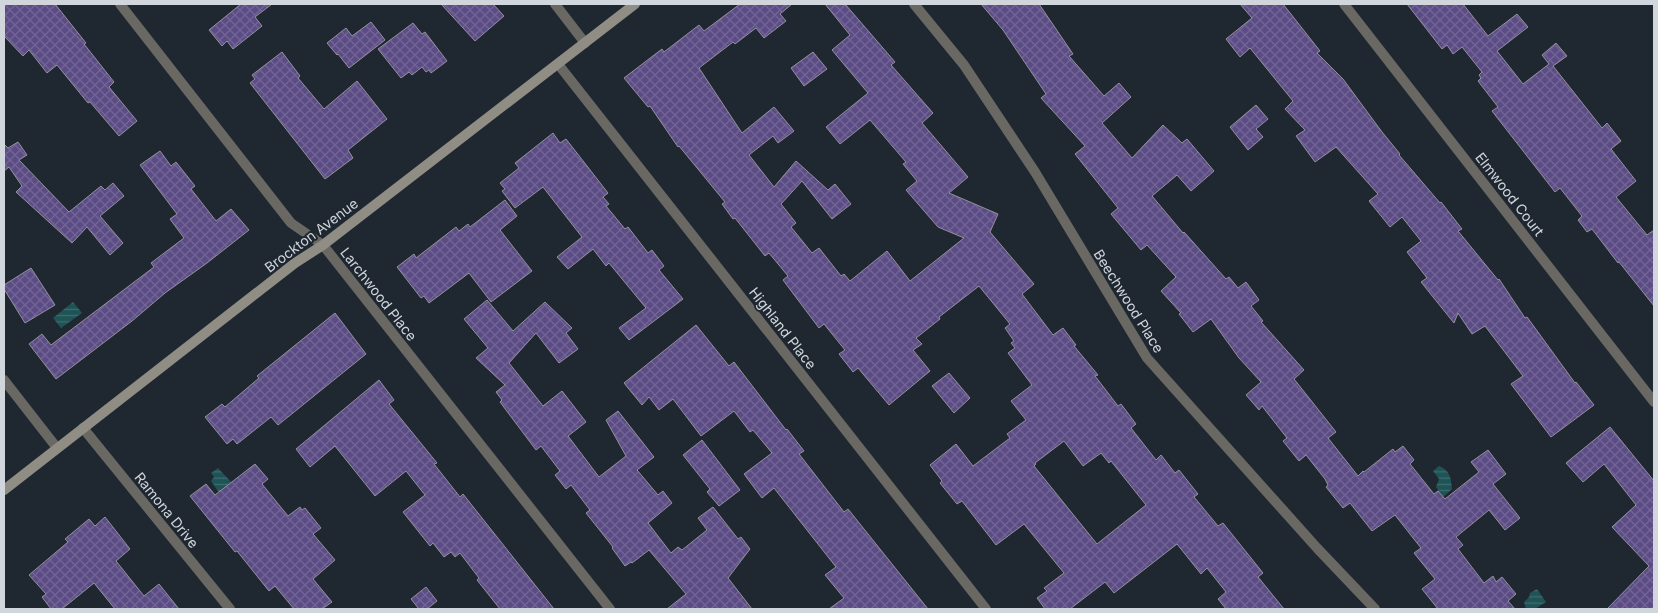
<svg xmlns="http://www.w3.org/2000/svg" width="1658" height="613" font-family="Inter,sans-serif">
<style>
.water{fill:url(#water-rules)}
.building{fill:url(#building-cross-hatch);stroke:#93909e;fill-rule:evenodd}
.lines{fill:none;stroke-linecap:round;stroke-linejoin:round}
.minor{stroke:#6a6862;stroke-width:10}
.tertiary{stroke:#6a6862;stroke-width:10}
.secondary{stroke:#908d84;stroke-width:10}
.labels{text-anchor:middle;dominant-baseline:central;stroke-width:4;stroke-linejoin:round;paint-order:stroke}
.street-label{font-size:14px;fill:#d0d6dc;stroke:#1f2730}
</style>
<defs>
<pattern id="water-rules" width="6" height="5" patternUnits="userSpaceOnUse" patternTransform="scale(1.25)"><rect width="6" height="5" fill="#1f5457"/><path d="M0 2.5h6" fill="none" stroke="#3e6c6f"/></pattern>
<pattern id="building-cross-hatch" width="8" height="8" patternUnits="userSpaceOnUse" patternTransform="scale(1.25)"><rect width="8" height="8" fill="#5c4c85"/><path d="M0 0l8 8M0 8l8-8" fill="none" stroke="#726596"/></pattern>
</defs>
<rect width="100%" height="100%" fill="#1f2730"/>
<path class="water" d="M 73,302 L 82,313 L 61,328 L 53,318 Z
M 1439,466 C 1450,470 1451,478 1452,489 L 1443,497 L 1436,487 L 1439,479 L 1433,471 Z
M 218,468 L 234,485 L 220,494 L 211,481 L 214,477 L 211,473 Z
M 1537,589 L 1546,602 L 1535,609 L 1526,609 L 1524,602 L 1529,597 L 1530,593 Z"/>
<path class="building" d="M 4,4 L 55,4 L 86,43 L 84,44 L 114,82 L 109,87 L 137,121 L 119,136 L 90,102 L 88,103 L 57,65 L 47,73 L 29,50 L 23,56 L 4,36 Z
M 241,4 L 272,4 L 255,17 L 262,26 L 233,49 L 227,41 L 222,46 L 209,30 Z
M 441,4 L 493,4 L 504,16 L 475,41 Z
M 740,4 L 792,4 L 780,14 L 786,21 L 764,38 L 756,28 L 735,44 L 733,42 L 699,68 L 742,133 L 774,107 L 794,131 L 778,143 L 773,136 L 749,155 L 774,187 L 796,161 L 828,190 L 835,184 L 851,204 L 832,219 L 802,181 L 781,204 L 796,223 L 791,227 L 812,253 L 819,248 L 841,276 L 844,274 L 850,281 L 887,251 L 910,281 L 964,238 L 938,227 L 906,190 L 917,181 L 903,164 L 906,162 L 870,120 L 840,144 L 826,127 L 868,93 L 832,50 L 850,35 L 825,4 L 845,4 L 895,62 L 891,65 L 933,113 L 922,123 L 968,177 L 949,193 L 998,214 L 990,232 L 1034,284 L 1022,294 L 1053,335 L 1063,328 L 1076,345 L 1074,346 L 1098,375 L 1095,376 L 1118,406 L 1121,404 L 1136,424 L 1131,428 L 1156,460 L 1161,455 L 1175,473 L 1179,470 L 1198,494 L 1194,497 L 1218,526 L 1223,523 L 1263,573 L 1258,577 L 1284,609 L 1226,609 L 1218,599 L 1226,592 L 1207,568 L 1201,574 L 1177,544 L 1114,593 L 1105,582 L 1070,609 L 1045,609 L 1037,598 L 1047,591 L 1044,588 L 1064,573 L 1024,524 L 996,545 L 962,501 L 957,504 L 940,483 L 942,481 L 930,465 L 956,444 L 973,466 L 1010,438 L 1007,434 L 1026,420 L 1011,401 L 1032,385 L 1008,353 L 1015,348 L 1011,343 L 1014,341 L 1005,328 L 1010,324 L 979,286 L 939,317 L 940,319 L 916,338 L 922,344 L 913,350 L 930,371 L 889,405 L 858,368 L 853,372 L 839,354 L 845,350 L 824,324 L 819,328 L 783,280 L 788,276 L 769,253 L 765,256 L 735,218 L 733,219 L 722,204 L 725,202 L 679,146 L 678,147 L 650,106 L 648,107 L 624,78 L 662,49 L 664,52 L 699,25 L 704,31 ZM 1064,441 L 1083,466 L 1101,453 L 1109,463 L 1111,461 L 1146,505 L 1097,544 L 1034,466 L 1036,464 L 1035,463 Z
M 981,4 L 1039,4 L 1073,54 L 1069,56 L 1104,96 L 1119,83 L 1131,97 L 1102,123 L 1132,158 L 1163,125 L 1182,143 L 1187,139 L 1214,171 L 1191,191 L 1177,175 L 1152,196 L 1183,233 L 1184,232 L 1226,279 L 1229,277 L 1238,288 L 1246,282 L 1259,300 L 1251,306 L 1263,321 L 1261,322 L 1304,370 L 1294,379 L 1336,432 L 1328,438 L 1358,476 L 1363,471 L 1364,472 L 1393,449 L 1395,452 L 1403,446 L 1414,460 L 1410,464 L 1434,494 L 1438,491 L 1445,499 L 1479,472 L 1471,462 L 1488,450 L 1506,474 L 1493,484 L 1520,518 L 1505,530 L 1489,510 L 1456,537 L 1463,545 L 1458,549 L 1484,583 L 1493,576 L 1496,582 L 1502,577 L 1516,594 L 1508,601 L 1515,609 L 1438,609 L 1422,589 L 1435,579 L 1414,553 L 1421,548 L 1395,515 L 1372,531 L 1350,503 L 1343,508 L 1326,487 L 1328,485 L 1325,479 L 1306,455 L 1299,461 L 1283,441 L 1287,438 L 1262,406 L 1259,410 L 1246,395 L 1261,382 L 1239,358 L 1211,319 L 1193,332 L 1179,314 L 1181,313 L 1161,291 L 1176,277 L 1147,245 L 1141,250 L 1111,214 L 1118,208 L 1075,154 L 1085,146 L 1041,98 L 1046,94 L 1003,30 Z
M 1240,4 L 1283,4 L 1320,51 L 1317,53 L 1343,79 L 1382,132 L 1400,154 L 1399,155 L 1440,203 L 1441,202 L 1462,229 L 1458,231 L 1498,280 L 1499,279 L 1525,318 L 1527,317 L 1575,383 L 1576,382 L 1594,405 L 1551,437 L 1511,384 L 1523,376 L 1485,326 L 1472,334 L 1458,313 L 1454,323 L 1421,282 L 1427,278 L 1407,252 L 1421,241 L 1402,217 L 1390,227 L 1369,201 L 1378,194 L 1336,147 L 1315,162 L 1296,136 L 1305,130 L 1285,109 L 1293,101 L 1250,48 L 1240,57 L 1226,39 L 1252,18 Z
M 1407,4 L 1463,4 L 1488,36 L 1517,14 L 1528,27 L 1497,51 L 1523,84 L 1549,64 L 1542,55 L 1556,43 L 1567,56 L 1553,66 L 1602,128 L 1607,123 L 1621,141 L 1611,149 L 1636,181 L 1616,197 L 1647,235 L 1654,230 L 1654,306 L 1627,272 L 1619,262 L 1618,263 L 1592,229 L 1587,232 L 1578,220 L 1582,216 L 1560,188 L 1555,192 L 1492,111 L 1498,107 L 1478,81 L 1481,78 L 1479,75 L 1482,72 L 1462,47 L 1453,54 L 1447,45 L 1442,49 Z
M 371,22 L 385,40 L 349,68 L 338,54 L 337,55 L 327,43 L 346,28 L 352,36 Z
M 413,23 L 422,34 L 425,32 L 447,61 L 431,73 L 429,70 L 426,72 L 422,67 L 412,75 L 409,72 L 401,78 L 378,49 Z
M 282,52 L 300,76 L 298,78 L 324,109 L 357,81 L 387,119 L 348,150 L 353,158 L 325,179 L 250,83 L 255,79 L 252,75 Z
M 813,52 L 827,69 L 804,86 L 791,68 Z
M 1256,105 L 1268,119 L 1256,129 L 1263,137 L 1248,150 L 1230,127 Z
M 553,133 L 560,143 L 566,139 L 608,193 L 603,197 L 609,204 L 606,206 L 625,229 L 628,227 L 648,253 L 652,250 L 664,266 L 659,270 L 683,299 L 629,340 L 619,328 L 646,308 L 609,263 L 606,266 L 593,249 L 568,269 L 557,257 L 582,237 L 543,187 L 515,208 L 502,191 L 505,189 L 500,183 L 519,168 L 515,163 Z
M 18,142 L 27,155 L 19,160 L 69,212 L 101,186 L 105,190 L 113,183 L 124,196 L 100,216 L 123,243 L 110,255 L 87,227 L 72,243 L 16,192 L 22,186 L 9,167 L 4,171 L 4,146 L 5,145 L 8,148 Z
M 160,151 L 171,166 L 176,162 L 195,186 L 191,189 L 216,221 L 231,209 L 249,230 L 207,263 L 165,293 L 132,321 L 56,379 L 29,344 L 42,334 L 51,345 L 154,267 L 151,263 L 184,238 L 170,219 L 177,214 L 140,165 Z
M 505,200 L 517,216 L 500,230 L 532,271 L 491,302 L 469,273 L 429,303 L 424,296 L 421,298 L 397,267 L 414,254 L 416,258 L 456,227 L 459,231 L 468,224 L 470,227 Z
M 31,268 L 55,305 L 25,323 L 4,289 L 4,285 Z
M 487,300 L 513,331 L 545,302 L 572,328 L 566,333 L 578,349 L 559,363 L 536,333 L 509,363 L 543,406 L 562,391 L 586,422 L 568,436 L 599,477 L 626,456 L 606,420 L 618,411 L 654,457 L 637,470 L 658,495 L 663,491 L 672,503 L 648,523 L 671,553 L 678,547 L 682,550 L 707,530 L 698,518 L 713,507 L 738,539 L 741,537 L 750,549 L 728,578 L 752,609 L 667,609 L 686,594 L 649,550 L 632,563 L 631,562 L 625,566 L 612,548 L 613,547 L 586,513 L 590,510 L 571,485 L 566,489 L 555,475 L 560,471 L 541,446 L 536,450 L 500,402 L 502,400 L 496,392 L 505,385 L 476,358 L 488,348 L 464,319 Z
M 335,313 L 366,354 L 278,425 L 271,417 L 237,444 L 233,439 L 227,444 L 205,417 L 222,404 L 225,407 L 259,378 L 257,376 Z
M 696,325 L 729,366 L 734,362 L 786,430 L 787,429 L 804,451 L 799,454 L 844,512 L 848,509 L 928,609 L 829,609 L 844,598 L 825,575 L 836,567 L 774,488 L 762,498 L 744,474 L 772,453 L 753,430 L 750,432 L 734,411 L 701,436 L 673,399 L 659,410 L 649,397 L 642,405 L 624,383 Z
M 949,373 L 970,398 L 954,413 L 932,386 Z
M 379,380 L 394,400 L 389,404 L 437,463 L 434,464 L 460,497 L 463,494 L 554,609 L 500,609 L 477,580 L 479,578 L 460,553 L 455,557 L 451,552 L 444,557 L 433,543 L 430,546 L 403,512 L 425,495 L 406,471 L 375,496 L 335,446 L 310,467 L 296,449 Z
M 1610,427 L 1654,481 L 1654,609 L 1607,609 L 1649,566 L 1612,527 L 1636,505 L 1604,464 L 1583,482 L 1566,463 Z
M 702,440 L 740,490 L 719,506 L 707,492 L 710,489 L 683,455 Z
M 255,464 L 268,479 L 262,484 L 288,516 L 300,507 L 302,510 L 305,508 L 321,528 L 313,534 L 335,560 L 313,579 L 332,602 L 322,609 L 294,609 L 275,586 L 269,591 L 237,551 L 235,552 L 190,496 L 206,484 L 215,495 Z
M 105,517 L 130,549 L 116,561 L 144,596 L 159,584 L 179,609 L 115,609 L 94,583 L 62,609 L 51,609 L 42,597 L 46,594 L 29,575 L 68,542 L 65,539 L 89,519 L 95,526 Z
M 426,587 L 437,601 L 427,609 L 419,609 L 411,599 Z"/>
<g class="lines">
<path class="minor" d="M 120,4 L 291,223 L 323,245 L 610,609
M 555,4 L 585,43
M 914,4 L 964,65 L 1035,172 L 1147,358 L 1317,548 L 1375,609
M 1344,4 L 1654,402
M 558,64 L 986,609
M 83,428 L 230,609"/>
<path class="tertiary" d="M 4,380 L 57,448"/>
<path class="secondary" d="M 4,490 L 295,263 L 323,245 L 635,4"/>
</g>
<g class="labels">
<g class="street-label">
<text transform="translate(1510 194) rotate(52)">Elmwood Court</text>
<text transform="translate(311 235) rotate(-37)">Brockton Avenue</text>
<text transform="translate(379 294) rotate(52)">Larchwood Place</text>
<text transform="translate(1129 301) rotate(58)">Beechwood Place</text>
<text transform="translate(783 328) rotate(52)">Highland Place</text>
<text transform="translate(167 510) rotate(51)">Ramona Drive</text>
</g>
</g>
<rect width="1658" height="613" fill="none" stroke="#d0d6dc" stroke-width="10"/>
</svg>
